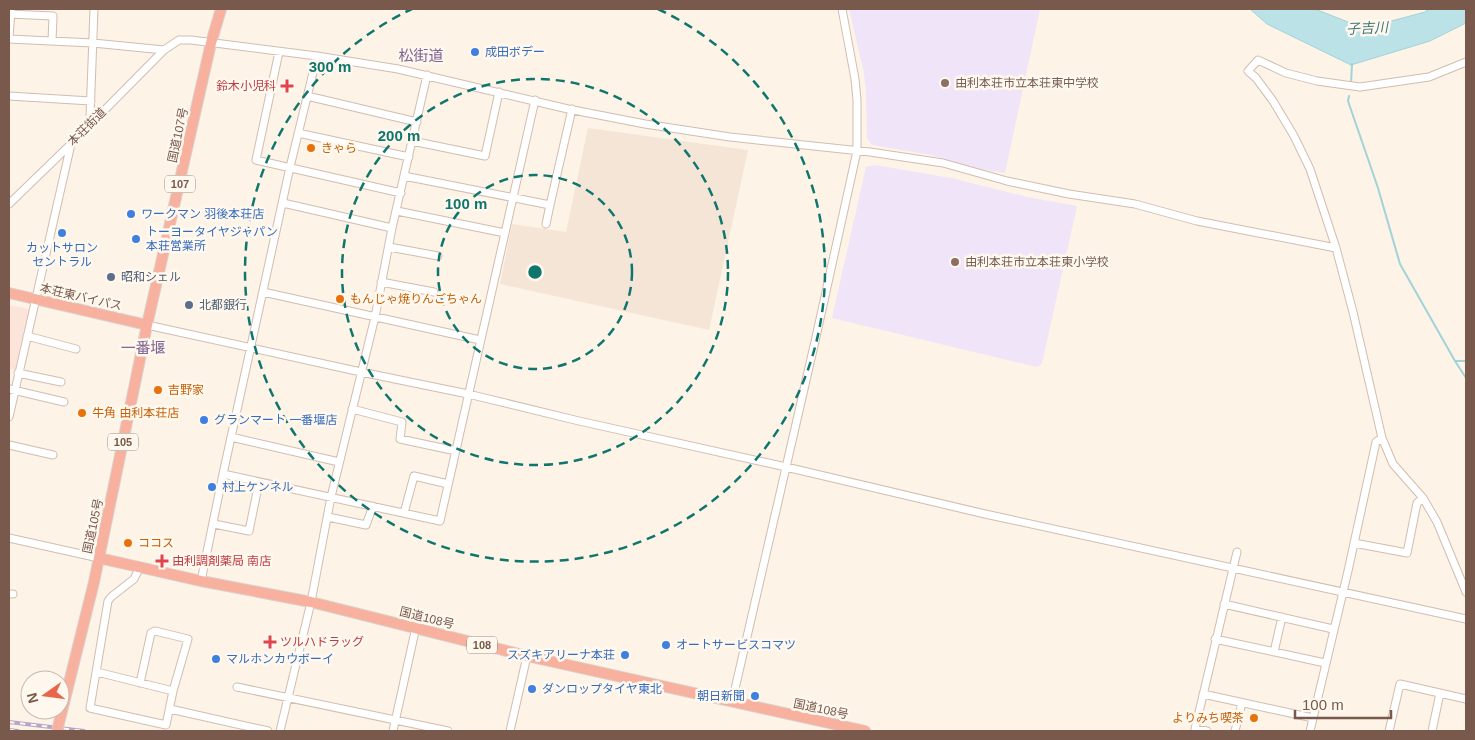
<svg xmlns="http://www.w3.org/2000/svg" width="1475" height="740" font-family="Helvetica,'Noto Sans JP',sans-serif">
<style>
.residential{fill:#f5e5d6}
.commercial{fill:#fde4db}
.education{fill:#f0e4f9}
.water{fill:#bbe3e7;stroke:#a1d3d9}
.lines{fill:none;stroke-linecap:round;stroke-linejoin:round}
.stream{stroke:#a1d3d9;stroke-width:2}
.minor-casing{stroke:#d2bdaf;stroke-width:9}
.highway-casing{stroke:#d9d1cd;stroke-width:12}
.minor{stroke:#fff;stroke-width:7}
.highway{stroke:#f8b19e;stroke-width:10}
.rail-casing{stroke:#b6a5c8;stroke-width:4}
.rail{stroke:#fff8ee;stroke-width:2;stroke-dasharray:5.5;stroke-linecap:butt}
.highway-bridge-casing{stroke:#d9d1cd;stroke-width:12;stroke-linecap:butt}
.highway-bridge{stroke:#f8b19e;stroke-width:10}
.ring{fill:none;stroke:#0f766e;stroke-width:2.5;stroke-dasharray:9 6}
.shop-dot{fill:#3f7fe0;stroke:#fff8ee;stroke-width:2}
.education-dot{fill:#8d6e63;stroke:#fff8ee;stroke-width:2}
.health-dot{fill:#e0444e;stroke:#fff8ee;stroke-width:2}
.food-dot{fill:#e8710a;stroke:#fff8ee;stroke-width:2}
.service-dot{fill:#5c6f8a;stroke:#fff8ee;stroke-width:2}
.labels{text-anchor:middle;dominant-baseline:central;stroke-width:5;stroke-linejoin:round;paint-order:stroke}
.shield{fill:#fff8ee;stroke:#a0897c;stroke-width:1}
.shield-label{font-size:11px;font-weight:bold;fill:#78594b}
.shop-label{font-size:12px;fill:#366cbe;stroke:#fff8ee;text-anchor:start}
.education-label{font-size:12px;fill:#785e54;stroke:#fff8ee;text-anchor:start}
.health-label{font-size:12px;fill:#be3a42;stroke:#fff8ee;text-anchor:start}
.street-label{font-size:12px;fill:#78594b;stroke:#fff8ee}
.food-label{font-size:12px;fill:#c56008;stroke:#fff8ee;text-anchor:start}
.service-label{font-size:12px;fill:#4e5e75;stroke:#fff8ee;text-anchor:start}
.water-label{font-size:14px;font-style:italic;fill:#3e767d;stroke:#fff8ee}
.quarter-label{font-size:15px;fill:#816394;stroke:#fff8ee}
.centre{fill:#0f766e;stroke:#fff8ee;stroke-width:2.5}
.ring-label{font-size:15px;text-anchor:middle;font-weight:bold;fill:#0f766e;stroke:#fff8ee;stroke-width:5;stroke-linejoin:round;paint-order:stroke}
</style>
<rect width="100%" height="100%" fill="#fdf3e7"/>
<path class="residential" d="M 588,128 L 748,150 L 709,330 L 500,284 L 512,224 L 566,232 Z"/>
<path class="commercial" d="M 9,305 L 29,309 L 15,370 L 9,369 Z"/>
<path class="education" d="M 849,9 L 1040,9 L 1005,173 L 977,169 L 931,155 L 872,145 L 867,138 L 866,93 L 864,73 Z
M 875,165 L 951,178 L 1027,197 L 1077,206 L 1042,363 L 1037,367 L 832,318 L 866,167 Z"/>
<path class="water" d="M 1250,9 L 1315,9 L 1353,24 L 1384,23 L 1425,12 L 1429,9 L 1466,9 L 1466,23 L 1430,41 L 1351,65 L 1267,24 Z"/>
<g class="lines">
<path class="stream" d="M 1351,84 L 1352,64
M 1349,96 L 1348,101 L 1378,188 L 1400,264 L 1455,361 L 1466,378
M 1455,361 L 1466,361"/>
<defs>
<path id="minor" d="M 9,14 L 53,16 L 52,41
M 9,39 L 93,43 L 164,50
M 9,39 L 11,9
M 279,52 L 256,160 L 401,193
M 1466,62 L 1429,77 L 1360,87 L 1317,81 L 1286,73 L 1258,60 L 1248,71 L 1256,78 L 1273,101 L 1294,136 L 1310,169 L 1336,248 L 1353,312 L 1382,438 L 1393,464 L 1423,498 L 1437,522 L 1466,592
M 9,96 L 91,101
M 307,96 L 417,122
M 93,122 L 90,117 L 94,9
M 298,133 L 409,157
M 412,141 L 485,156 L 499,92
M 404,176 L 550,205 L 572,109
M 283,203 L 392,228
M 9,204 L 72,143 L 164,50 L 179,40 L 191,40 L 317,56 L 398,69 L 568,109 L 645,124 L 730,137 L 870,152 L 943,163 L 1007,181 L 1069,194 L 1135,204 L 1197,221 L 1336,248
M 397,211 L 505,233
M 546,224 L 550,205
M 389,247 L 438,256
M 381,282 L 434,292
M 263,292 L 480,340
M 147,325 L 361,372 L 468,394 L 579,421 L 786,467 L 985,514 L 1466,619
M 27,336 L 76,349
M 18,373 L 61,382
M 9,389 L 64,402
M 352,409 L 402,422 L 400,439 L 456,451
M 9,417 L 71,144
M 231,437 L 339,462
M 9,445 L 53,455
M 223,474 L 440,521 L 535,100
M 404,513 L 414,476 L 448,484
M 328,517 L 366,525 L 373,506
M 214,524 L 249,531 L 259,482
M 9,538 L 99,558
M 1354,543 L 1407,553 L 1417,503 L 1423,498
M 140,567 L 134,579 L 111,597 L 108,601 L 90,708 L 166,725 L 173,691 L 188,639 L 155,631 L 151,633 L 140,683
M 201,581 L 223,474 L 290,167 L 317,56
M 9,594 L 13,594
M 1224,604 L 1333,629
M 1215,639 L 1325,663
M 1274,652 L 1282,617
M 97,672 L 173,691
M 237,687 L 448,731
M 1203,694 L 1313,718
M 732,702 L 816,337 L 857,151 L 857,100 L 855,79 L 842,9
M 170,709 L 268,731
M 280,731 L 311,602 L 331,497 L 375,317 L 392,228 L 427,75
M 393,731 L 416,627
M 510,731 L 527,656
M 1207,731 L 1195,729 L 1237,552
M 1235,731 L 1242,703
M 1310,731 L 1348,571 L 1376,442 L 1382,438
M 1389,731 L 1400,684 L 1466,699
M 1432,731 L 1440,693"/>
<path id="highway" d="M 9,293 L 147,325
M 99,558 L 201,581 L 311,602 L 527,656 L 865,731
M 61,715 L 94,582 L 147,325 L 211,43 L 221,9"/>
</defs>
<use href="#minor" class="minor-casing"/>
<use href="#highway" class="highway-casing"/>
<use href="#minor" class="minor"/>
<use href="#highway" class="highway"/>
<defs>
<path id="rail" d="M 9,722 L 84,731
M 9,730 L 18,731"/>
</defs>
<use href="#rail" class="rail-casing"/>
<use href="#rail" class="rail"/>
<defs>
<path id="highway-bridge" d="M 57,731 L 61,715"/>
</defs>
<use href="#highway-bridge" class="highway-bridge-casing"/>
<use href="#highway-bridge" class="highway-bridge"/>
</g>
<g class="ring">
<circle cx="535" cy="272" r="97"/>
<circle cx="535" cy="272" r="193"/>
<path d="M658 9A290 290 0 1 1 412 9"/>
</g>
<g class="shop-dot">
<circle cx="475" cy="52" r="5"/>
<circle cx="131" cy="214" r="5"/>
<circle cx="62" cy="233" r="5"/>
<circle cx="136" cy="239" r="5"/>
<circle cx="204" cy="420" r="5"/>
<circle cx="212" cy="487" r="5"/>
<circle cx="666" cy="645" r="5"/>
<circle cx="625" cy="655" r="5"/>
<circle cx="216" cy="659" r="5"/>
<circle cx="532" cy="689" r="5"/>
<circle cx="755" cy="696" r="5"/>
</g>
<g class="education-dot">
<circle cx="945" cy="83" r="5"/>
<circle cx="955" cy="262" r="5"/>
</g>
<g class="health-dot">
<path d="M284.5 78.5h5v5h5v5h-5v5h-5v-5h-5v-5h5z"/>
<path d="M159.5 553.5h5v5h5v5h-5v5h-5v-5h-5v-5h5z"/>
<path d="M267.5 634.5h5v5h5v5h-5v5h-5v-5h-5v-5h5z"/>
</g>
<g class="food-dot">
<circle cx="311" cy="148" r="5"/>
<circle cx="340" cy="299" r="5"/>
<circle cx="158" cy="390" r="5"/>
<circle cx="82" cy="413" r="5"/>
<circle cx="128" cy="543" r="5"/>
<circle cx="1254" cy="718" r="5"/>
</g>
<g class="service-dot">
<circle cx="111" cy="277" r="5"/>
<circle cx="189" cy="305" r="5"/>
</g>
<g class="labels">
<g class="shield">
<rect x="165" y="175.5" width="30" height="17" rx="4"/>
<rect x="108" y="433.5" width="30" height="17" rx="4"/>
<rect x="467" y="636.5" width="30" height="17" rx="4"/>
</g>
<g class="shield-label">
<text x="180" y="184">107</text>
<text x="123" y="442">105</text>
<text x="482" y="645">108</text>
</g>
<g class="shop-label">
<text x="485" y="52">成田ボデー</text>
<text x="141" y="214">ワークマン 羽後本荘店</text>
<text x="146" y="232">トーヨータイヤジャパン<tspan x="146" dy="14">本荘営業所</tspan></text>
<text x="62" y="248" text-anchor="middle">カットサロン<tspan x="62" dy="14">セントラル</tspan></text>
<text x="214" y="420">グランマート 一番堰店</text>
<text x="222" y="487">村上ケンネル</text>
<text x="676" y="645">オートサービスコマツ</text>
<text x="615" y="655" text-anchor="end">スズキアリーナ本荘</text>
<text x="226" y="659">マルホンカウボーイ</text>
<text x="542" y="689">ダンロップタイヤ東北</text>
<text x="745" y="696" text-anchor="end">朝日新聞</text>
</g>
<g class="education-label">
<text x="955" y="83">由利本荘市立本荘東中学校</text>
<text x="965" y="262">由利本荘市立本荘東小学校</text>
</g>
<g class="health-label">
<text x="276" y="86" text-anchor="end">鈴木小児科</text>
<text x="172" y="561">由利調剤薬局 南店</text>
<text x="280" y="642">ツルハドラッグ</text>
</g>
<g class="street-label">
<text transform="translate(87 127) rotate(-45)">本荘街道</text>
<text transform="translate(178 135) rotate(-78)">国道107号</text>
<text transform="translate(81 297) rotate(13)">本荘東バイパス</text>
<text transform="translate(93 526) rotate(-78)">国道105号</text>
<text transform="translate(427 618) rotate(14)">国道108号</text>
<text transform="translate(821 709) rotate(12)">国道108号</text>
</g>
<g class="food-label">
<text x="321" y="148">きゃら</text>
<text x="350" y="299">もんじゃ焼りんごちゃん</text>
<text x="168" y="390">吉野家</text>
<text x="92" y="413">牛角 由利本荘店</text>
<text x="138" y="543">ココス</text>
<text x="1244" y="718" text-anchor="end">よりみち喫茶</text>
</g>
<g class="service-label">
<text x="121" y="277">昭和シェル</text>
<text x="199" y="305">北都銀行</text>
</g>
<g class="water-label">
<text transform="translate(1367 28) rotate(-3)">子吉川</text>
</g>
<g class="quarter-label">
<text x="421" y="55">松街道</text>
<text x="143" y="347">一番堰</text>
</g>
</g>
<circle cx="535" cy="272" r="8" class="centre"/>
<g class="ring-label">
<text x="330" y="72">300 m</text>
<text x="399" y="141">200 m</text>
<text x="466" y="209">100 m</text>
</g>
<rect width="1475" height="740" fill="none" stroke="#78594b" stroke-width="20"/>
<g transform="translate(45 695) rotate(256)"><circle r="24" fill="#fff8ee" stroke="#c9b8ad"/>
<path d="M0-4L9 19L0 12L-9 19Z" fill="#e8674b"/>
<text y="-8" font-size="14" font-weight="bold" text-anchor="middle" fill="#78594b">N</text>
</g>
<path d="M1295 710v8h96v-8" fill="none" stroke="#78594b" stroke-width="2.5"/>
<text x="1302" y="710" font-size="15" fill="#78594b" stroke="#fff8ee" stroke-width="4" paint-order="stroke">100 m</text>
</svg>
